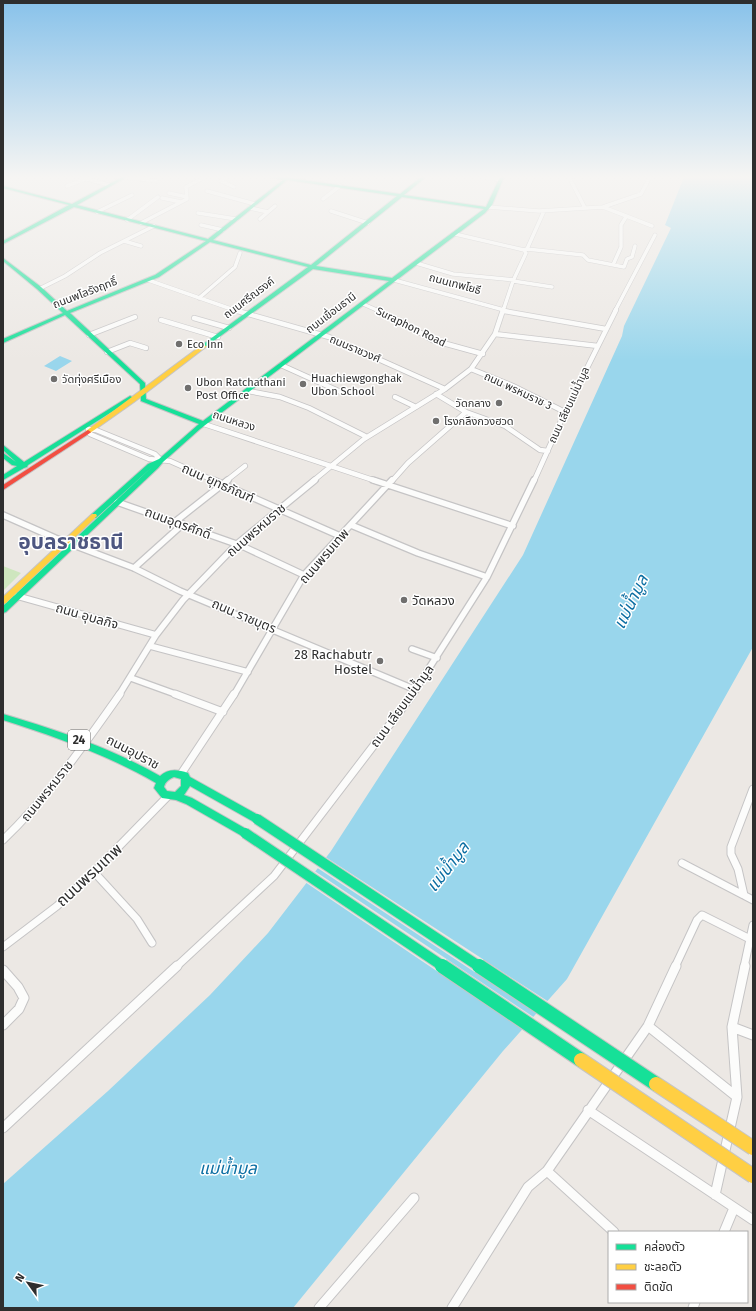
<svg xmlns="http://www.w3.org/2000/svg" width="756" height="1311" font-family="'Fira Sans','Noto Sans Thai',sans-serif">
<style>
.green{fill:#cee6be}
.water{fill:#99d6ec}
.pier{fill:#ece8e4}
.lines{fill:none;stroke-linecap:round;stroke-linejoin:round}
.street-far4-casing{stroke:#c5c4c5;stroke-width:4.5}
.street-far3-casing{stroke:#c5c4c5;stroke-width:6}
.street-far2-casing{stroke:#c5c4c5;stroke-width:8}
.street-far1-casing{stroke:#c5c4c5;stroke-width:9}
.street-casing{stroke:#c5c4c5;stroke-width:11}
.fast-casing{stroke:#c5c4c5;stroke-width:2}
.slow-casing{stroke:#c5c4c5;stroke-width:2}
.jam-casing{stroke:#c5c4c5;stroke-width:2}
.street-far4{stroke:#fcfcfb;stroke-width:3.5}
.street-far3{stroke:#fcfcfb;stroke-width:4.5}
.street-far2{stroke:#fcfcfb;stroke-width:5.5}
.street-far1{stroke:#fcfcfb;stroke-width:7}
.street{stroke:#fcfcfb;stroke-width:9}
.fast{fill:#16e098;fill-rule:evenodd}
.slow{fill:#ffcf43;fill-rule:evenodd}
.jam{fill:#f24e42;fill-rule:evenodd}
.fast-bridge-far1-casing{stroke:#c6c5c4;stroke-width:12;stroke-linecap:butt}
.fast-bridge-casing{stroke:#c6c5c4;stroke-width:16;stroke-linecap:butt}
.slow-bridge-casing{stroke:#c6c5c4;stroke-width:16;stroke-linecap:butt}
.fast-bridge-far1{stroke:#16e098;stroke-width:10}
.fast-bridge{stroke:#16e098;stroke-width:14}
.slow-bridge{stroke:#ffcf43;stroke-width:14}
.poi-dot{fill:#706f6e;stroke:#fff;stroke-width:1.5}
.labels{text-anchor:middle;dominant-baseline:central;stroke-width:3;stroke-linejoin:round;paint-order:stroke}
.far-street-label{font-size:11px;fill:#2e2e2e;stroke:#fff}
.far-poi-label{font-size:11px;fill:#2e2e2e;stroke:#fff;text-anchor:start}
.shield{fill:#fff;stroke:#6d6d6d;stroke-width:1}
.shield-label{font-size:12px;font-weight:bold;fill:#2e2e2e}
.street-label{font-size:13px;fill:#2e2e2e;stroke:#fff}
.poi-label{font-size:13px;fill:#2e2e2e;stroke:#fff;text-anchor:start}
.near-street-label{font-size:16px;fill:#2e2e2e;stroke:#fff}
.near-water-label{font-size:17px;font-style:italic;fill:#0d6fa3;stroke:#fff}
.town-label{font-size:21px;font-weight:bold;fill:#4d5680;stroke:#fff}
</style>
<rect width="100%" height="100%" fill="#ece8e4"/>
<path class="green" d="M 3,566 L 21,573 L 3,591 Z"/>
<path class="water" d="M 684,177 L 752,177 L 753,647 L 567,979 L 503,1051 L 293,1308 L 3,1308 L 3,1184 L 108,1091 L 210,995 L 268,933 L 331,851 L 523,555 L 622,336 L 624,326 L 671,228 L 665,225 Z
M 60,356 L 72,361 L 56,371 L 44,366 Z"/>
<path class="pier" d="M 324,856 L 549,1002 L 538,1014 L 316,867 Z
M 313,870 L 535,1018 L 524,1030 L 305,882 Z"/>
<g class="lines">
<defs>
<path id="street-far4" d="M 80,177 L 109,185
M 124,177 L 157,181
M 227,177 L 221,181 L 234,187
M 483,177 L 501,180
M 569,177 L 585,208
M 67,186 L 85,179
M 207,191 L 255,204
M 169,193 L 187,197
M 162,198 L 181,202
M 323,199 L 340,186
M 489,207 L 539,211 L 603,207 L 641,194 L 650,177
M 603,207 L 652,226
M 250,208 L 268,212 L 275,206
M 331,211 L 368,223
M 97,212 L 132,195
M 198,213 L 236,219
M 260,219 L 268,212
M 127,220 L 158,197
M 141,223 L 187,199 L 186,187 L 205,177
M 201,225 L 223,230
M 455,234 L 524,250
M 124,241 L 141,246
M 527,249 L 583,255 L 588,260 L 624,267 L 627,259 L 632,257 L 635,246
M 524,250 L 527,249 L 544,211
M 416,263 L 453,274 L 514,280
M 613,265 L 621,247 L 621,225 L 626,217
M 148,280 L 237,311
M 394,280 L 504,310
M 513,281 L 552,287
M 41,288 L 65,276 L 100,253 L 154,226
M 199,298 L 235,267 L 240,253
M 363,304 L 379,311
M 503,311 L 513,281 L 526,253 L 524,250
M 504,311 L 506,311
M 615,311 L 655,235"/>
<path id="street-far3" d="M 234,310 L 329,337 L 445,389
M 377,310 L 406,324 L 432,340 L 483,354
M 504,311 L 606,329
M 194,318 L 229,328
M 161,320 L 218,337
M 495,334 L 598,346
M 89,335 L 135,317
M 107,352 L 130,343 L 146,348
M 281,365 L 343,393
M 471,369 L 513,386 L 565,412
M 248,391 L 280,397 L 309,408 L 367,437
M 395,397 L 416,407
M 466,412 L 505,426 L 540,450 L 548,451
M 204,424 L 376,481
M 88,429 L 96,430 L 155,454 L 161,460
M 90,430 L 90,434 L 149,459 L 170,461 L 215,481
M 226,481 L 245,466
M 313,481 L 364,439 L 445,389 L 471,369 L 495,334 L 503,310
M 392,481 L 408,463 L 466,412 L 436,394
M 534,481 L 565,412 L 616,310"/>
<path id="street-far2" d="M 213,480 L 340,536
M 373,480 L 513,526
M 117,502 L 242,546 L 304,575
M 3,515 L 55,538 L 134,568 L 180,591 L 416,690
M 176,521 L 228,480
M 351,525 L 418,553 L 487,577
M 134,568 L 183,524
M 17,596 L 156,635
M 150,646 L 248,672
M 412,649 L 437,658
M 131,678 L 178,695
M 119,695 L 156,635 L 183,600 L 237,544 L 315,480
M 234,695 L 304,575 L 392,480
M 412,695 L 487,577 L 534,480"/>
<path id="street-far1" d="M 175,694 L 223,712
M 181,774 L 234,694
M 3,840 C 48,797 84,745 120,694
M 682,863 L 753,900
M 94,872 L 137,919 L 152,943
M 744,895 L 738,869 L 731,854 L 731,847 L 753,789
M 3,947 L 57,906 L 94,872 L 168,796
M 176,967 L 274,876 L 413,694
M 675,967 L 697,920 L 702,915 L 750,939
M 744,967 L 753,925"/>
<path id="street" d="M 3,970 L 18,987 L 24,998 L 19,1009 L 3,1025
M 648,1026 L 737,1097
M 732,1027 L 753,1035
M 588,1110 L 753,1220
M 3,1128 L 177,966
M 547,1171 L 614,1232
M 715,1195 L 737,1097 L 732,1027 L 745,966
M 724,1232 L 734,1208
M 319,1308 L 414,1198
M 452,1308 L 528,1187 L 547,1171 L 648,1026 L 676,966
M 693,1308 L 695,1302"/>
<path id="fast" d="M 122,177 L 127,177 L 77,205 L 208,239 L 283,180 L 270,177 L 291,177 L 290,178 L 400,194 L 421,177 L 426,177 L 404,195 L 486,207 L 500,177 L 504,177 L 492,205 L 485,213 L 200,429 L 163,462 L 158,468 L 6,612 L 3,613 L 3,606 L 153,466 L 96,518 L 92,518 L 91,516 L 92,514 L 148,464 L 159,459 L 199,424 L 141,401 L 140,384 L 65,315 L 3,343 L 3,339 L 63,313 L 37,289 L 3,261 L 3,258 L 41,287 L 67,311 L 155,275 L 206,241 L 74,207 L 3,244 L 3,241 L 69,205 L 3,188 L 3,186 L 72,204 ZM 287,180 L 397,196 L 311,265 L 213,240 ZM 402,197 L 484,209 L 392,278 L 316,266 ZM 210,242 L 308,267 L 202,345 L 202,347 L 204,348 L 313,269 L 389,281 L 203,421 L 146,399 L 145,383 L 70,313 L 159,277 Z
M 130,396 L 132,397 L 132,399 L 28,465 L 27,467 L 24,468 L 3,480 L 3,475 L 17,466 L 12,465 L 3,458 L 3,453 L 16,462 L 3,450 L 3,445 L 24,462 Z
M 3,714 C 57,730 111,748 160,776 C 169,768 178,770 188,773 L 190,777 L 260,816 L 262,819 L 260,822 L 257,823 L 254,822 L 190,786 L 184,795 L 192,798 L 248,830 L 250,833 L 248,836 L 245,837 L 242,836 L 186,804 L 176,800 L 162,798 L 154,788 L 156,783 C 108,755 56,737 3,720 ZM 174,777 L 181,779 L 181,786 L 175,792 L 167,791 L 164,787 C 165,782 169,779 174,777 Z"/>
<path id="slow" d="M 202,345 L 207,346 L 134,402 L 90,433 L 86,433 L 86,431 Z
M 92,514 L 96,514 L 97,516 L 6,603 L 3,604 L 3,597 Z"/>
<path id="jam" d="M 88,430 L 91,432 L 90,433 L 3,490 L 3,485 Z"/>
</defs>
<use href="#street-far4" class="street-far4-casing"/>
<use href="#street-far3" class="street-far3-casing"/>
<use href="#street-far2" class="street-far2-casing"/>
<use href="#street-far1" class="street-far1-casing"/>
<use href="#street" class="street-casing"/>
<use href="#fast" class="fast-casing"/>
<use href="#slow" class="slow-casing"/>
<use href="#jam" class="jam-casing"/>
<use href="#street-far4" class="street-far4"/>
<use href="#street-far3" class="street-far3"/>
<use href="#street-far2" class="street-far2"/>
<use href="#street-far1" class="street-far1"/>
<use href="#street" class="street"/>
<use href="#fast" class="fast"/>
<use href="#slow" class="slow"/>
<use href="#jam" class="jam"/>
<defs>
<path id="fast-bridge-far1" d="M 257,819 L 480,967
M 245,833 L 444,967"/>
<path id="fast-bridge" d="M 442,966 L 581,1060
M 479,966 L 656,1084"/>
<path id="slow-bridge" d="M 581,1060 L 753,1176
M 656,1084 L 753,1148"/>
</defs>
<use href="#fast-bridge-far1" class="fast-bridge-far1-casing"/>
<use href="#fast-bridge" class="fast-bridge-casing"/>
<use href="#slow-bridge" class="slow-bridge-casing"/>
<use href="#fast-bridge-far1" class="fast-bridge-far1"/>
<use href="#fast-bridge" class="fast-bridge"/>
<use href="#slow-bridge" class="slow-bridge"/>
</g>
<linearGradient id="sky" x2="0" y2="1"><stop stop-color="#88c2ea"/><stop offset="0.49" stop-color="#f6f5f3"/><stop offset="1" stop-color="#f6f5f3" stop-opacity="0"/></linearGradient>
<rect width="756" height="361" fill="url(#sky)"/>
<g class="poi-dot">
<circle cx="179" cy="344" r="4"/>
<circle cx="54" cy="379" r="4"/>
<circle cx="303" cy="384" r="4"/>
<circle cx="188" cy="388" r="4"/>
<circle cx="499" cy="403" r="4"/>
<circle cx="436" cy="421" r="4"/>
<circle cx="404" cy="600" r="4"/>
<circle cx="380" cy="661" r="4"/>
</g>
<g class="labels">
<g class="far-street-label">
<text transform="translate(455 284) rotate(15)">ถนนเทพโยธี</text>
<text transform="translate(85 293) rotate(-21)">ถนนพโลรังฤทธิ์</text>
<text transform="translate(249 298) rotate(-37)">ถนนศรีณรงค์</text>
<text transform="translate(331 313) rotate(-37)">ถนนเขื่อนธานี</text>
<text transform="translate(411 327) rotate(26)">Suraphon Road</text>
<text transform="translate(355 349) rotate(23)">ถนนราชวงศ์</text>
<text transform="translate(518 391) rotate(25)">ถนน พรหมราช 3</text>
<text transform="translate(569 405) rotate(-65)">ถนน เลียบแม่น้ำมูล</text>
<text transform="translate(234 421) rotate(18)">ถนนหลวง</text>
</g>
<g class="far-poi-label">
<text x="187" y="344">Eco Inn</text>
<text x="311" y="378">Huachiewgonghak<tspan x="311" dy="13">Ubon School</tspan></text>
<text x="62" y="379">วัดทุ่งศรีเมือง</text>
<text x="196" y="382">Ubon Ratchathani<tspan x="196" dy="13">Post Office</tspan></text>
<text x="491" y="403" text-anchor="end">วัดกลาง</text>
<text x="444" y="421">โรงกลึงกวงฮวด</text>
</g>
<rect class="shield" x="68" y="730" width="22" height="20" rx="3"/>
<g class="shield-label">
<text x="79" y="740">24</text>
</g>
<g class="street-label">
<text transform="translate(218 483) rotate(24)">ถนน ยุทธภัณฑ์</text>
<text transform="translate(178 523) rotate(20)">ถนนอุดรศักดิ์</text>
<text transform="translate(256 530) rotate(-41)">ถนนพรหมราช</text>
<text transform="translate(324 556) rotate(-49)">ถนนพรมเทพ</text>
<text transform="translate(87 616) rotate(16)">ถนน อุบลกิจ</text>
<text transform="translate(244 616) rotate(23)">ถนน ราชบุตร</text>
<text transform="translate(402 706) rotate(-54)">ถนน เลียบแม่น้ำมูล</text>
<text transform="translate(133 752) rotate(28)">ถนนอุปราช</text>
<text transform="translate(47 791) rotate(-51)">ถนนพรหมราช</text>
</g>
<g class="poi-label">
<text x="412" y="600">วัดหลวง</text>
<text x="372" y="654" text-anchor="end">28 Rachabutr<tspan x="372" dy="15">Hostel</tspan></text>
</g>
<g class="near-street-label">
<text transform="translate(89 875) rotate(-43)">ถนนพรมเทพ</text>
</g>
<g class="near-water-label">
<text transform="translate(631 602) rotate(-64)">แม่น้ำมูล</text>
<text transform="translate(448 867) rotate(-52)">แม่น้ำมูล</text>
<text x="228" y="1168">แม่น้ำมูล</text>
</g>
<g class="town-label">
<text x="71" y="542">อุบลราชธานี</text>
</g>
</g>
<rect width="756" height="1311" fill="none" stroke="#2e2e2e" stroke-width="8"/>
<rect x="608" y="1231" width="140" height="72" fill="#ffffff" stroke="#ababab"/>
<rect x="616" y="1244" width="20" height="6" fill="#16e098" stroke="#ababab"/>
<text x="644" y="1251" font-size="12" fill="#2e2e2e">คล่องตัว</text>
<rect x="616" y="1264" width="20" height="6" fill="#ffcf43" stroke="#ababab"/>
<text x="644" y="1271" font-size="12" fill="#2e2e2e">ชะลอตัว</text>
<rect x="616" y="1284" width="20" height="6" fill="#f24e42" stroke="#ababab"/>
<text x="644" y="1291" font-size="12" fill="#2e2e2e">ติดขัด</text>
<g transform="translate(28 1283) rotate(303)" stroke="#ffffff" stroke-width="3" paint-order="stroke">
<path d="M0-3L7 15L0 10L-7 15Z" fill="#2e2e2e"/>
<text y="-6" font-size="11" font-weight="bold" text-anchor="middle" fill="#2e2e2e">N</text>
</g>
</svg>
